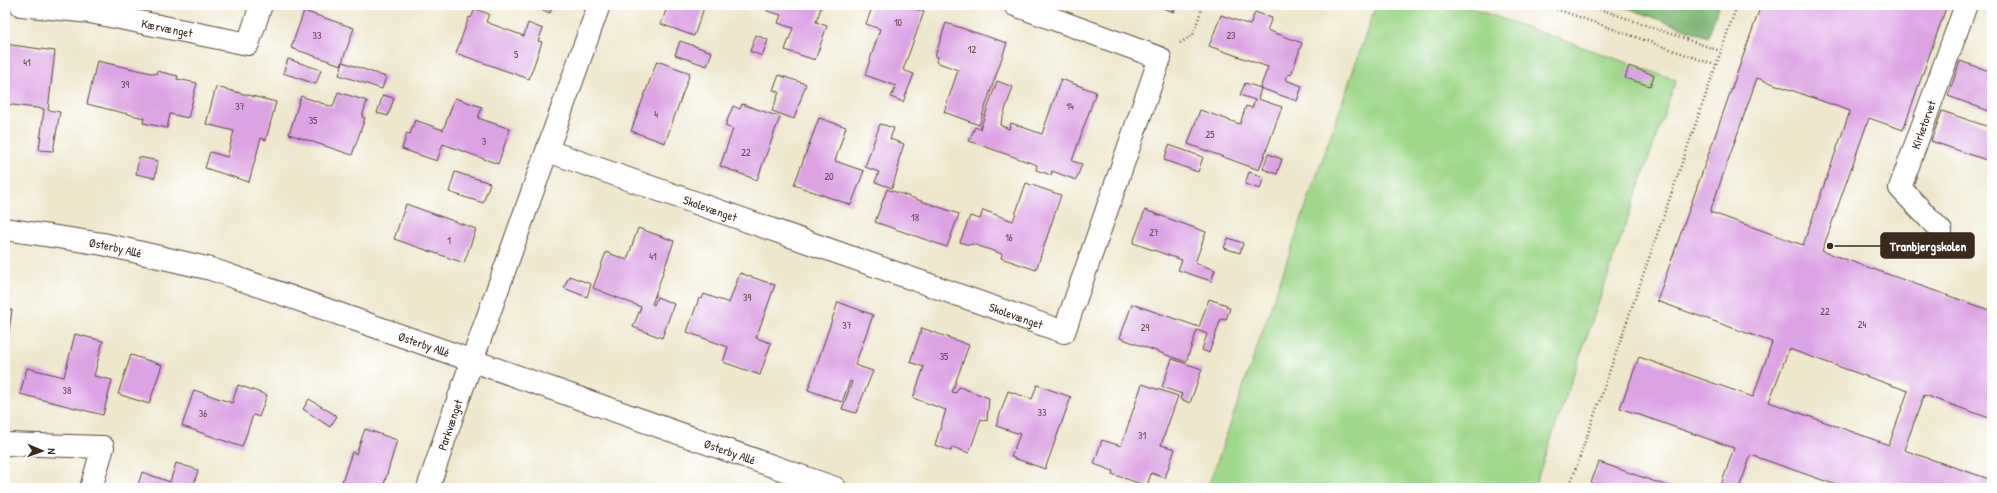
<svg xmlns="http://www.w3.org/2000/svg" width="1997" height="493" font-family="'Patrick Hand',sans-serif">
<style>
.green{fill:#9fd88b;stroke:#6d8154}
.forest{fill:#7fb877;stroke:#5d714a}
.building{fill:#dba3e4;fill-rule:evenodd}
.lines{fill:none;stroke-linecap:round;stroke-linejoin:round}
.minor-casing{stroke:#564638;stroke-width:24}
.path{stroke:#564638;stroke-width:2.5;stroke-dasharray:1 3;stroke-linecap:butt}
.minor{stroke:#fff;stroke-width:22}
.labels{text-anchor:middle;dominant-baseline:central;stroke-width:3.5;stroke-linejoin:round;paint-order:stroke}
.number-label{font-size:10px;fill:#634850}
.street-label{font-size:12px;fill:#3b2a1e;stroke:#fff}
.leader{fill:none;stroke:#3b2a1e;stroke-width:1.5}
.callout-dot{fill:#3b2a1e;stroke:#fff;stroke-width:1.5}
.callout{fill:#3b2a1e;stroke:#3b2a1e;stroke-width:1.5}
.callout-label{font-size:13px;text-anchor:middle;font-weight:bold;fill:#fff}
</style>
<rect width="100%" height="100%" fill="#fff"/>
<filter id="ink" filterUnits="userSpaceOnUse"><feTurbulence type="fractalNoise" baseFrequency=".025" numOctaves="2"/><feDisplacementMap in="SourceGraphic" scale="8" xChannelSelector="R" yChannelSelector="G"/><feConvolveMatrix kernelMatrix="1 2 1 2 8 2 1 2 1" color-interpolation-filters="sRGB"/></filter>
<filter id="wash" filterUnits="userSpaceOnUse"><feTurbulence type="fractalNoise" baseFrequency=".012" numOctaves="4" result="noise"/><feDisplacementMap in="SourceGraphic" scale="16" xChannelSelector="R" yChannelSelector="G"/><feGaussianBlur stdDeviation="0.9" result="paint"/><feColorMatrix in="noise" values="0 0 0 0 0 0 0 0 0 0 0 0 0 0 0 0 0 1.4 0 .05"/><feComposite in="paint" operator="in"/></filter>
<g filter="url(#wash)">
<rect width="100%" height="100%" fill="#eee7cc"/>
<path class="green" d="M 1376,5 L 1463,5 L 1676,80 L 1534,488 L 1362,488 L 1352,485 L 1351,488 L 1208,488 Z"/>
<path class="forest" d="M 1619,5 L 1719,5 L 1708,37 Z"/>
<g id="blocks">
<path class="building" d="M 541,5 L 552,5 L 550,13 L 540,9 Z
M 668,5 L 705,5 L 694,36 L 661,24 Z
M 769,5 L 822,5 L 816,22 L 827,26 L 815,60 L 785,50 L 793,28 L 778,23 L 781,15 L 767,11 Z
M 873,5 L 904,5 L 924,12 L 903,70 L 914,74 L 903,102 L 891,97 L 896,86 L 865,75 L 880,29 L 866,24 Z
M 1155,5 L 1177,5 L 1174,12 Z
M 1761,5 L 1947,5 L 1903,130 L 1869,118 L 1822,251 L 1992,311 L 1992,419 L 1924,395 L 1904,450 L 1992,480 L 1992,488 L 1845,488 L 1751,455 L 1739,488 L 1720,488 L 1734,448 L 1620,408 L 1639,357 L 1753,397 L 1772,342 L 1657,301 ZM 1757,78 L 1850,111 L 1803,245 L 1710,212 ZM 1789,349 L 1908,391 L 1889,445 L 1769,402 Z
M 475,9 L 489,14 L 486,22 L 524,36 L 528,23 L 543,29 L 538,41 L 542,42 L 529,79 L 456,53 L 469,17 L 471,18 Z
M 304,11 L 354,28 L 341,65 L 291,48 Z
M 1255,12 L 1272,18 L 1267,30 L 1302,43 L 1291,75 L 1288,74 L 1286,80 L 1302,86 L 1297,101 L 1260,88 L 1268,67 L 1209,46 L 1221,15 L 1250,25 Z
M 946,23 L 1007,43 L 979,125 L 944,112 L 958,70 L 936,62 L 938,57 L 935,56 Z
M 756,35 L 768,40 L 762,56 L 750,51 Z
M 680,41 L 712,52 L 707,66 L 675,55 Z
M 5,44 L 55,51 L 48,110 L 60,112 L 53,151 L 39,150 L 44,109 L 5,104 L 9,74 L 5,74 Z
M 288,59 L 321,70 L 316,84 L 283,73 Z
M 97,61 L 156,74 L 157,71 L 178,76 L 177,79 L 197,83 L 188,118 L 170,114 L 167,128 L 143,123 L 144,118 L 87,104 Z
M 657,61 L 690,73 L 665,143 L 631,131 Z
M 1960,61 L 1992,72 L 1992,112 L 1948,96 Z
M 343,62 L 386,77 L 382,89 L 339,75 Z
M 1629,66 L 1654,75 L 1650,86 L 1625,78 Z
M 779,75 L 806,84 L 794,119 L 772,111 L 779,92 L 773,90 Z
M 1061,79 L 1096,92 L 1072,161 L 1082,164 L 1076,180 L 1052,171 L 1051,175 L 1036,170 L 1037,165 L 969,141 L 975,127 L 980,129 L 997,81 L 1013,87 L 1000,125 L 1009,129 L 1011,123 L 1042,134 Z
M 1245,83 L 1261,88 L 1258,99 L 1282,107 L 1259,170 L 1188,144 L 1200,110 L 1240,124 L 1246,106 L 1252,108 L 1255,100 L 1240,95 Z
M 216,87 L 276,102 L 266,140 L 261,138 L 249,182 L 205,168 L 210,152 L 227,157 L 234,131 L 206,124 Z
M 338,92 L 367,101 L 362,117 L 365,118 L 352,155 L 289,134 L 301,96 L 333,107 Z
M 383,95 L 394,98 L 388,116 L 377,113 Z
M 455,98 L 482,107 L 478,118 L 510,129 L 498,164 L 443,144 L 437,161 L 402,149 L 407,133 L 410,134 L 415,120 L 443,130 Z
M 742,104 L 780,117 L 757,180 L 720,166 L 733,129 L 725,126 L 733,106 L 740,109 Z
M 1942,111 L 1992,128 L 1992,162 L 1931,141 Z
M 819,118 L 846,127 L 835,161 L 864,171 L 851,205 L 794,185 Z
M 880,124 L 894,128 L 890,139 L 904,144 L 898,162 L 900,162 L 892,188 L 875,182 L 879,172 L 865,167 Z
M 1169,145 L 1203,157 L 1198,172 L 1164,160 Z
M 1268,154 L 1282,159 L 1277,174 L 1263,169 Z
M 139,157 L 158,161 L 155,178 L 136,174 Z
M 455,172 L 490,183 L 483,203 L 449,192 Z
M 1249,172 L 1264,177 L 1260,189 L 1245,184 Z
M 1026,183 L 1061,195 L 1036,270 L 1001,258 L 1002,254 L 973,244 L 969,245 L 960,242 L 970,216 L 980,219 L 983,210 L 1013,221 Z
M 887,189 L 959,214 L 947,247 L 875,222 Z
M 406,204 L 476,229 L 464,263 L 394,239 Z
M 1145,210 L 1206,232 L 1195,263 L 1215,270 L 1211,281 L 1178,270 L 1182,260 L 1133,243 Z
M 638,228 L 674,241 L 652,304 L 654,305 L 657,297 L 674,304 L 662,338 L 633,327 L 641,307 L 593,288 L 606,252 L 627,260 Z
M 1228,238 L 1243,243 L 1240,253 L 1224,248 Z
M 740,273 L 775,285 L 756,338 L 771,343 L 760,375 L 723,362 L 728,347 L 687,332 L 699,298 L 702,299 L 704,294 L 729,303 Z
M 569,276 L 591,284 L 587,297 L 564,288 Z
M 1209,299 L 1227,305 L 1226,307 L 1230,308 L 1226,320 L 1221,319 L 1209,353 L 1202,350 L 1207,334 L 1197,330 L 1186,362 L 1120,338 L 1132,304 L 1199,327 Z
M 838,302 L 873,315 L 855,365 L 873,371 L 856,413 L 842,409 L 852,382 L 850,381 L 842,402 L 808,390 Z
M 5,309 L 12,310 L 7,345 L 5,345 Z
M 922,328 L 969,345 L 952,392 L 956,393 L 959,387 L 989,398 L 987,421 L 981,419 L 969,453 L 952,447 L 951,451 L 935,445 L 946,410 L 913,398 L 924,367 L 910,362 Z
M 75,334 L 103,341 L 94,376 L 112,380 L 103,415 L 20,394 L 27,368 L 64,377 Z
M 131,355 L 162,365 L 149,404 L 118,394 Z
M 1172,359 L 1202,369 L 1190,403 L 1180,399 L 1182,394 L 1162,387 Z
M 1142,384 L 1178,396 L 1161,445 L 1175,449 L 1165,478 L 1151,473 L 1147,486 L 1112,474 L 1113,471 L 1094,464 L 1102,440 L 1121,446 Z
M 238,385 L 267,395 L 259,417 L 253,415 L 242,447 L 182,426 L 194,390 L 232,403 Z
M 1037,385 L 1071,397 L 1045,469 L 1011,457 L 1020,434 L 996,426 L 1008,391 L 1032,399 Z
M 309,399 L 337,416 L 330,427 L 303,409 Z
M 365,429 L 397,440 L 383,488 L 340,488 L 352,452 L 356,454 Z
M 1599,462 L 1673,488 L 1589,488 Z
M 176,463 L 198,470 L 193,488 L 137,488 L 142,472 L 170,482 Z
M 523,484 L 535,488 L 522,488 Z"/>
</g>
</g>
<g filter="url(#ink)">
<use href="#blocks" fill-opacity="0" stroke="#564638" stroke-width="1"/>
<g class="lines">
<defs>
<g id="minor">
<path id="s1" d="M 21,5 L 90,12 L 248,44 L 261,5"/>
<path id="s2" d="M 548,151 L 1064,332 L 1160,58 L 1015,5"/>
<path id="s3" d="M 5,229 L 103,244 L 211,269 L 835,488"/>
<path id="s4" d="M 1941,231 L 1900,188 L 1966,5"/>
<path d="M 5,444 L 103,447 L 91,488"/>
<path id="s5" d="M 428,488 L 452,417 L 599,5"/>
</g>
</defs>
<use href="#minor" class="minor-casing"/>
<path class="path" d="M 1545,5 L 1715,65
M 1588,5 L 1720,51
M 1180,43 L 1193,35 L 1203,5
M 1569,488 L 1737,5"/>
<use href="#minor" class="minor"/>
</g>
</g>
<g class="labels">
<g class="number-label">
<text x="898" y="22">10</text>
<text x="317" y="35">33</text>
<text x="1231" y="35">23</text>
<text x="972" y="49">12</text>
<text x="516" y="54">5</text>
<text x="27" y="62">41</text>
<text x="125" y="84">39</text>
<text x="240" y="106">37</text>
<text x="1070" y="106">14</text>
<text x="656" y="114">4</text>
<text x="313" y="120">35</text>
<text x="1210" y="134">25</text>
<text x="484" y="141">3</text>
<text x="746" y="152">22</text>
<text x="829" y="176">20</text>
<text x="915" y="217">18</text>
<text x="1154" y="232">27</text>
<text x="1009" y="237">16</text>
<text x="449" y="240">1</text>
<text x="653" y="256">41</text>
<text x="747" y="297">39</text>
<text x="1825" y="311">22</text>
<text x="1862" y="324">24</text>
<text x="847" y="325">37</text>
<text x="1145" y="327">29</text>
<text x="944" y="356">35</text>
<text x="67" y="390">38</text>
<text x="1042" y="412">33</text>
<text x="203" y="413">36</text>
<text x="1142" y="435">31</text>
</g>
<g class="street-label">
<text stroke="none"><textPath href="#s1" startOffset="148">Kærvænget</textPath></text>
<text stroke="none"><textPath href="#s4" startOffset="127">Kirketorvet</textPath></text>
<text stroke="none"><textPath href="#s2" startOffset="172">Skolevænget</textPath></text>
<text stroke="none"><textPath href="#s3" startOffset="112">Østerby Allé</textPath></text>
<text stroke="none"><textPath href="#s2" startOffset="496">Skolevænget</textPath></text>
<text stroke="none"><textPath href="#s3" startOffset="436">Østerby Allé</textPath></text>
<text stroke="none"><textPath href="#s5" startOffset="67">Parkvænget</textPath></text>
<text stroke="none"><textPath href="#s3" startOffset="760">Østerby Allé</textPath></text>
</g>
</g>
<path class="leader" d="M1830 246L1881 246"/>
<circle class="callout-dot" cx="1830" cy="246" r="4"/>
<rect class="callout" x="1881" y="233" width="93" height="25" rx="4"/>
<g class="callout-label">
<text x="1928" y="251">Tranbjergskolen</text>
</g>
<rect width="1997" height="493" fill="none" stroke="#fff" stroke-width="20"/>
<g transform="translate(42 451) rotate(92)" stroke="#ffffff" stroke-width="3" paint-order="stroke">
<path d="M0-3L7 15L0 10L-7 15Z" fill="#3b2a1e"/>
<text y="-6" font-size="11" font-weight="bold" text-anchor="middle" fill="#3b2a1e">N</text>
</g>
</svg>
